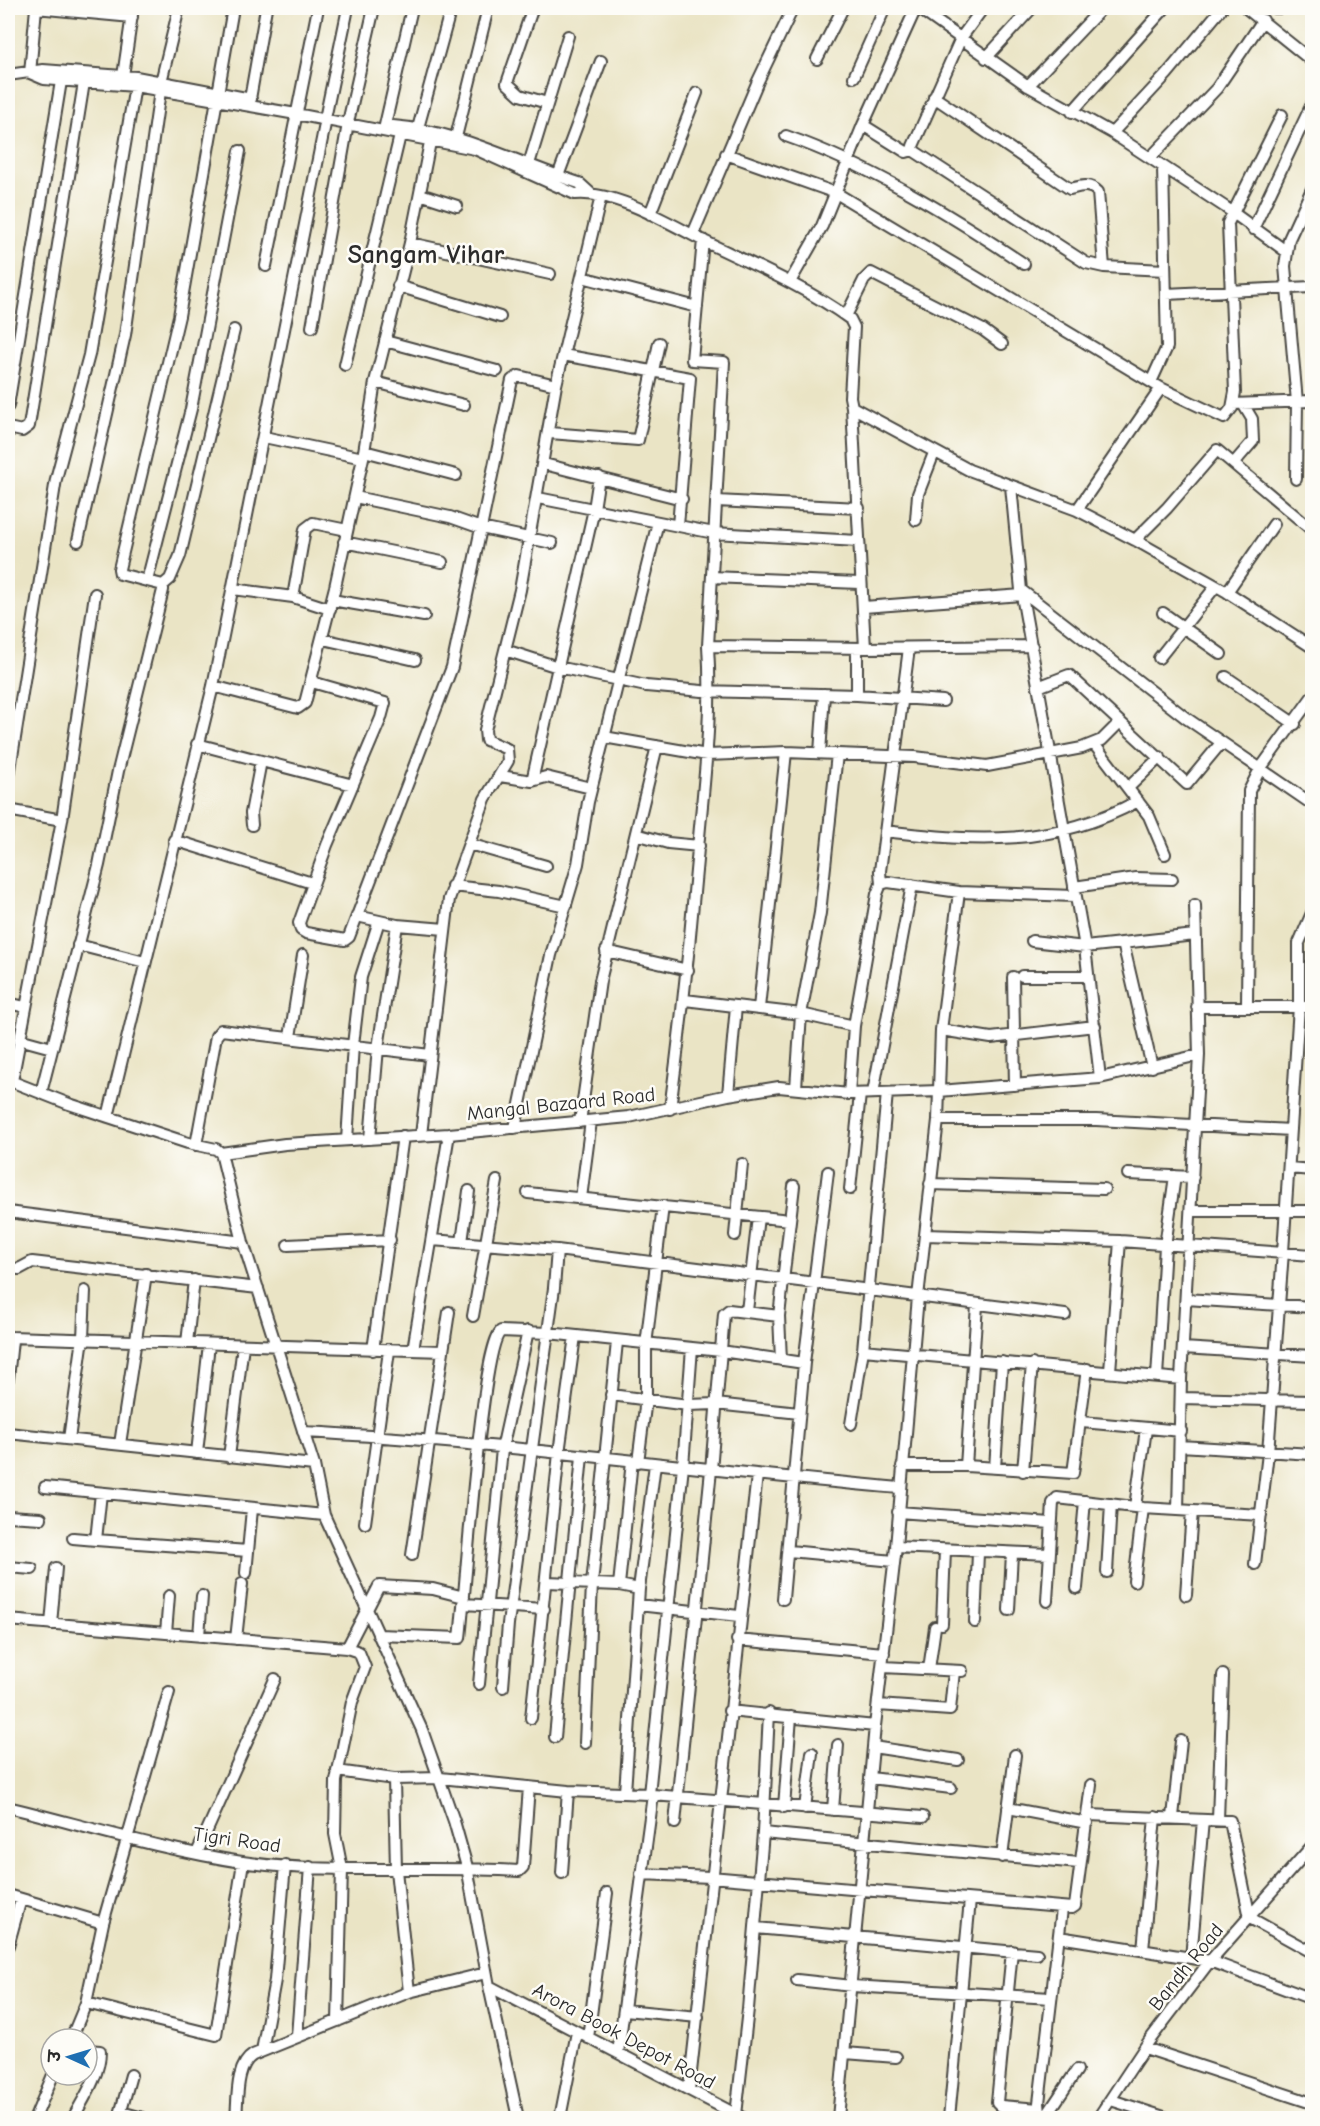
<svg xmlns="http://www.w3.org/2000/svg" width="1320" height="2126" font-family="'Comic Neue','Playpen Sans Deva',sans-serif">
<style>
.lines{fill:none;stroke-linecap:round;stroke-linejoin:round}
.minor-casing{stroke:#484742;stroke-width:14}
.minor{stroke:#fff;stroke-width:10}
.labels{text-anchor:middle;dominant-baseline:central;stroke-width:5;stroke-linejoin:round;paint-order:stroke}
.street-label{font-size:20px;fill:#2b2b2b;stroke:#fdfcf7}
.district-label{font-size:26px;font-weight:bold;fill:#2b2b2b;stroke:#fdfcf7}
</style>
<rect width="100%" height="100%" fill="#fdfcf7"/>
<filter id="ink" filterUnits="userSpaceOnUse"><feTurbulence type="fractalNoise" baseFrequency=".0167" numOctaves="2"/><feDisplacementMap in="SourceGraphic" scale="12" xChannelSelector="R" yChannelSelector="G"/><feConvolveMatrix kernelMatrix="1 2 1 2 8 2 1 2 1" color-interpolation-filters="sRGB"/></filter>
<filter id="wash" filterUnits="userSpaceOnUse"><feTurbulence type="fractalNoise" baseFrequency=".008" numOctaves="4" result="noise"/><feDisplacementMap in="SourceGraphic" scale="24" xChannelSelector="R" yChannelSelector="G"/><feGaussianBlur stdDeviation="1.35" result="paint"/><feColorMatrix in="noise" values="0 0 0 0 0 0 0 0 0 0 0 0 0 0 0 0 0 1.4 0 .05"/><feComposite in="paint" operator="in"/></filter>
<g filter="url(#wash)">
<rect width="100%" height="100%" fill="#eae4c5"/>
</g>
<g filter="url(#ink)">
<g class="lines">
<defs>
<path id="minor" d="M 36,8 L 132,17
M 918,8 L 1028,86 L 1112,133 L 1225,207 L 1287,252
M 983,8 L 961,38 L 913,146 L 914,151 L 1086,263 L 1104,267 L 1165,270
M 1246,8 L 1312,61
M 1275,8 L 1282,8
M 532,10 L 507,83 L 520,95 L 547,103
M 986,58 L 1032,8
M 817,59 L 843,8
M 30,73 L 44,79 L 135,86 L 296,114 L 475,149 L 575,194 C 616,190 672,225 708,243 C 756,266 807,288 850,319 L 854,327 L 850,397 L 852,407 L 969,470 L 1077,510 L 1135,540 L 1227,592 L 1312,647
M 30,73 L 36,8
M 8,75 L 43,70 L 136,77 L 251,99
M 123,76 L 133,8
M 854,77 L 885,8
M 161,82 L 179,8
M 1028,86 L 1102,8
M 934,97 L 1070,189 C 1081,186 1089,183 1098,192 L 1104,267
M 250,99 L 266,8
M 1072,112 L 1165,8
M 326,114 L 348,8
M 385,125 L 412,8
M 863,125 L 906,152 L 913,150
M 393,126 C 460,131 516,163 579,183 L 590,193
M 418,128 L 451,8
M 1112,133 L 1167,74 L 1222,8
M 786,136 C 869,165 951,215 1024,264
M 456,137 L 488,8
M 726,154 L 836,193 L 1161,388 L 1224,418 L 1232,408 L 1235,392 L 1228,223 L 1282,115
M 1150,158 L 1217,88 L 1263,20
M 529,164 L 568,36
M 558,176 L 601,61
M 420,194 L 457,206
M 650,214 L 697,93
M 1253,229 L 1312,104
M 693,234 L 758,81 L 793,8
M 410,243 L 550,274
M 266,266 L 318,8
M 582,277 L 697,307
M 790,282 L 822,226 L 863,125 L 916,8
M 398,286 L 500,317
M 1166,294 L 1312,287
M 846,316 L 864,280 L 871,273 L 983,330 L 1002,344
M 312,327 L 349,118 L 374,8
M 385,341 L 497,371
M 563,355 L 690,378 L 678,526
M 345,365 L 402,127
M 375,382 L 464,405
M 1151,382 L 1167,347 L 1163,167
M 1233,404 L 1312,401
M 8,406 L 62,75
M 852,407 L 865,648
M 8,428 L 22,431 L 29,426 L 85,76
M 550,433 L 638,440 L 659,343
M 264,437 L 363,458
M 364,451 L 456,475
M 1234,463 L 1253,441 L 1252,419 L 1243,404
M 544,464 L 682,499
M 1296,479 L 1297,402 L 1285,266 L 1289,239 L 1312,189
M 1011,486 L 1021,590 L 1085,947 L 1100,1078
M 355,497 L 450,517 L 481,528 L 552,543
M 538,498 L 714,533 L 858,541
M 717,501 L 859,508
M 1077,510 L 1161,388
M 916,520 L 918,494 L 934,453
M 1135,540 L 1167,508 L 1217,450 L 1312,530
M 78,541 L 125,335 L 160,91
M 344,542 L 442,562
M 712,577 L 859,583
M 147,581 L 120,574 L 119,569 L 179,316 L 233,8
M 163,585 L 170,579 L 180,556 L 234,330
M 233,589 L 293,597
M 1021,590 L 1186,718 L 1312,804
M 1227,592 L 1274,524
M 332,600 L 424,616
M 864,607 L 1022,595
M 330,609 L 293,597 L 305,529 L 313,523 L 347,530
M 1163,613 L 1221,654
M 323,639 L 415,660
M 708,646 L 865,648 L 1032,646
M 505,650 L 558,667 L 646,686 L 702,691 L 857,695 L 943,701
M 1159,658 L 1216,586
M 1226,677 L 1295,724
M 312,682 L 385,703 L 381,718 L 327,845 L 299,923 L 301,930 L 306,933 L 345,940 L 349,937 L 452,667 L 512,380 L 519,376 L 556,385
M 213,686 L 298,708 L 305,703 L 335,587 L 363,458 L 375,382 L 410,243 L 432,132
M 1038,687 L 1069,675 L 1187,784 L 1221,743
M 857,695 L 857,648
M 604,737 L 707,755 L 786,752 L 915,757 L 987,766 L 1082,748 L 1102,740 L 1119,723
M 197,744 L 353,785
M 1094,744 L 1149,816 L 1165,854
M 820,753 L 824,694
M 500,776 L 532,781 L 594,509 L 599,477
M 532,781 L 546,777 L 591,788
M 8,782 L 56,479 L 89,355 L 135,86
M 1128,788 L 1160,757
M 8,810 L 62,820
M 252,825 L 251,813 L 261,761
M 885,831 C 978,842 1053,847 1138,801
M 636,834 L 668,843 L 699,846
M 174,840 L 312,883
M 469,844 L 546,866
M 881,884 L 880,871 L 909,648
M 452,886 L 499,891 L 566,906
M 1074,887 L 1136,878 L 1172,879
M 357,916 L 397,925 L 378,1048 L 370,1139
M 397,925 L 445,929
M 1032,941 L 1085,947 L 1195,935
M 1123,943 L 1152,1067
M 78,945 L 145,962
M 606,951 L 688,970
M 1022,976 L 1088,976
M 1013,977 L 1015,1085
M 685,1000 L 801,1014 L 854,1026
M 8,1003 L 25,1007
M 1247,1005 L 1249,791 L 1260,769 L 1312,697
M 1197,1007 L 1312,1007
M 759,1008 L 786,752
M 941,1030 L 991,1038 L 1095,1026
M 290,1037 L 303,955
M 19,1039 L 52,1048
M 8,1080 L 69,1104 L 188,1143 L 216,1149 L 221,1153 L 285,1144 L 449,1134 L 629,1117 L 728,1095 L 779,1087 L 849,1094 L 939,1091 L 1100,1078 L 1199,1055
M 12,1081 L 62,820 L 95,594
M 796,1088 L 801,1014 L 820,913 L 837,754
M 41,1093 L 99,865 L 118,771 L 163,590 L 163,585 L 147,581 L 191,409 L 240,151
M 873,1093 L 912,885
M 849,1094 L 854,1026 L 877,894 L 881,884 L 888,882 L 959,892 L 1075,896
M 728,1095 L 736,1006
M 670,1109 C 681,1026 690,943 697,860 C 703,788 713,718 708,646 L 724,362 L 692,360 L 703,240
M 108,1117 L 213,686 L 326,119
M 938,1120 L 1096,1120 L 1291,1130
M 580,1122 L 600,981 L 657,746
M 515,1128 L 551,955 L 578,864 L 588,802 L 658,522
M 421,1135 L 449,899 L 485,799 L 508,761 L 507,749 L 486,740 L 485,730 L 520,590 L 556,385 L 601,196
M 347,1140 L 353,1045 L 361,977 L 379,921
M 196,1145 L 216,1036 L 221,1030 L 430,1055
M 221,1153 L 243,1242 L 314,1465 L 324,1515 L 422,1730 L 454,1821 L 467,1867 L 489,1986 L 518,2118
M 1289,1168 L 1312,1170
M 1128,1174 L 1193,1177
M 930,1184 L 1104,1189
M 850,1189 L 860,1094
M 528,1193 L 790,1220
M 581,1198 L 591,1121
M 1191,1211 L 1312,1211
M 8,1212 L 243,1242
M 735,1235 L 742,1164
M 925,1235 L 1120,1241 L 1312,1255
M 432,1240 L 557,1250 L 1065,1315
M 462,1242 L 469,1191
M 288,1245 L 390,1240
M 8,1268 L 19,1269 L 32,1262 L 258,1288
M 1186,1299 L 1312,1307
M 747,1311 L 758,1217
M 473,1316 L 497,1181
M 8,1336 L 12,1340 L 8,1379
M 11,1337 L 443,1351
M 187,1343 L 194,1280
M 1183,1348 L 1312,1356
M 373,1350 L 403,1136
M 413,1350 L 449,1134
M 863,1350 L 1181,1379
M 781,1360 L 779,1316 L 794,1186
M 1110,1371 L 1120,1241
M 1157,1377 L 1165,1246 L 1175,1176
M 611,1395 L 688,1405 L 716,1404 L 799,1413
M 1181,1398 L 1312,1401
M 1082,1422 L 1181,1431
M 851,1424 L 863,1350 L 887,1093
M 303,1432 C 503,1442 701,1471 900,1488
M 8,1433 L 314,1465
M 69,1439 L 83,1338 L 85,1291
M 120,1444 L 146,1274
M 1180,1446 L 1312,1454
M 197,1453 L 209,1344
M 229,1457 L 243,1345
M 638,1462 L 646,1399 L 646,1345 L 663,1206
M 902,1466 L 966,1466 L 1073,1473 L 1087,1369
M 966,1466 L 977,1305
M 995,1468 L 1002,1362
M 1023,1471 L 1032,1364
M 45,1487 L 324,1515
M 101,1493 L 96,1540 L 248,1551
M 1135,1507 L 1146,1429
M 1178,1510 L 1181,1379 L 1199,1055 L 1195,905
M 898,1512 L 1051,1523
M 8,1516 L 41,1518
M 365,1523 L 389,1351
M 73,1538 L 96,1540
M 896,1547 L 1049,1554
M 789,1551 L 894,1561
M 412,1555 L 449,1312
M 1255,1564 L 1268,1453 L 1283,1252 L 1299,1006 L 1299,943 L 1312,913
M 8,1567 L 32,1569
M 1107,1572 L 1111,1504
M 246,1573 L 252,1509
M 1134,1581 L 1143,1508
M 547,1582 L 619,1585 L 639,1589
M 619,1585 L 632,1461
M 1077,1588 L 1085,1501
M 1186,1595 L 1192,1511
M 783,1599 L 804,1363 L 828,1172
M 1047,1601 L 1053,1503 L 1057,1498 L 1143,1508 L 1261,1515
M 464,1604 L 544,1609
M 638,1605 L 739,1616
M 1009,1610 L 1012,1553
M 8,1620 L 347,1648 L 379,1586 L 433,1589 L 464,1597
M 975,1622 L 978,1553
M 51,1624 L 56,1568
M 942,1624 L 945,1550
M 166,1633 L 169,1596
M 378,1635 L 460,1638 C 465,1597 481,1347 501,1331 L 548,1333 L 721,1351 L 804,1363
M 199,1636 L 202,1596
M 236,1639 L 242,1584
M 737,1640 L 884,1653
M 883,1667 L 962,1671
M 929,1669 L 935,1627
M 479,1684 L 502,1449 L 528,1331
M 503,1687 L 508,1624 L 554,1288 L 557,1250
M 878,1705 L 950,1710 L 954,1671
M 729,1711 L 875,1726
M 769,1713 L 763,1833 L 1079,1863
M 531,1718 L 559,1453 L 575,1336
M 555,1737 L 582,1456
M 585,1743 L 592,1584 L 617,1342
M 873,1747 L 958,1760
M 337,1771 L 394,1779 L 440,1778 L 568,1791 L 649,1794
M 871,1778 L 951,1788
M 394,1779 L 396,1870 L 409,1992
M 625,1792 L 639,1589 L 655,1464
M 653,1795 L 923,1817
M 8,1807 C 85,1826 163,1850 242,1862 C 334,1875 427,1865 519,1871 L 523,1867 L 529,1787
M 784,1807 L 791,1717
M 805,1808 L 812,1753
M 1008,1808 L 1087,1823
M 833,1810 L 838,1745
M 1089,1815 L 1230,1821 L 1250,1918 L 1312,1952
M 1173,1817 L 1181,1741
M 1218,1820 L 1223,1675
M 675,1823 L 711,1470 L 724,1314 L 729,1310 L 779,1316
M 197,1853 L 275,1679
M 1002,1857 L 1015,1755
M 562,1873 L 568,1791
M 641,1874 L 711,1877 L 1072,1908 L 1075,1906 L 1091,1785
M 8,1895 L 103,1923
M 756,1928 L 1037,1954
M 1059,1937 L 1210,1961 L 1312,1999
M 8,1946 L 21,1899
M 1143,1950 L 1155,1817
M 1012,1951 L 997,2102 L 1001,2106 L 1039,2109
M 1191,1958 L 1203,1820
M 797,1980 L 852,1986 L 1051,1998
M 489,1986 L 743,2118
M 86,2003 L 216,2035 L 243,1862
M 625,2010 L 698,2017
M 338,2021 L 342,1869 L 335,1834 L 336,1781 L 352,1702 L 365,1667 L 359,1652 L 347,1648
M 297,2036 L 310,1867
M 588,2038 L 607,1893
M 71,2039 L 86,2003 L 103,1923 L 169,1692
M 1145,2048 L 1312,2103
M 262,2051 L 275,1980 L 285,1865
M 618,2053 L 653,1795 L 649,1794 L 683,1466 L 692,1348
M 845,2053 L 896,2057
M 689,2090 L 757,1475
M 1111,2100 L 1167,2118
M 121,2112 L 143,2118
M 736,2115 L 748,2009 L 763,1833
M 35,2118 L 53,2075
M 73,2118 C 84,2098 100,2075 100,2051 L 87,2050
M 119,2118 L 131,2075
M 236,2118 C 238,2100 235,2066 253,2055 L 409,1992 L 486,1973
M 560,2118 L 577,2032
M 838,2118 L 875,1726 L 896,1547 L 918,1297 L 938,1120 L 941,1030 L 959,892
M 949,2118 L 970,1900
M 1044,2118 L 1040,2113 L 1039,2103 L 1062,1909
M 1045,2118 L 1077,2070
M 1098,2118 L 1149,2041 L 1210,1961 L 1312,1846"/>
</defs>
<use href="#minor" class="minor-casing"/>
<use href="#minor" class="minor"/>
</g>
</g>
<g class="labels">
<g class="street-label">
<text transform="translate(561 1104) rotate(-6)">Mangal Bazaard Road</text>
<text transform="translate(237 1840) rotate(8)">Tigri Road</text>
<text transform="translate(1186 1967) rotate(-51)">Bandh Road</text>
<text transform="translate(624 2036) rotate(28)">Arora Book Depot Road</text>
</g>
<g class="district-label">
<text x="426" y="255">Sangam Vihar</text>
</g>
</g>
<rect width="1320" height="2126" fill="none" stroke="#fdfcf7" stroke-width="30"/>
<g transform="translate(69 2057) rotate(274)"><circle r="28" fill="#fdfcf7" stroke="#a9a8a5" stroke-width="1.5"/>
<path d="M0-4.5L10 22L0 15L-10 22Z" fill="#1f6fb2"/>
<text y="-9" font-size="16" font-weight="bold" text-anchor="middle" fill="#2b2b2b">उ</text>
</g>
</svg>
